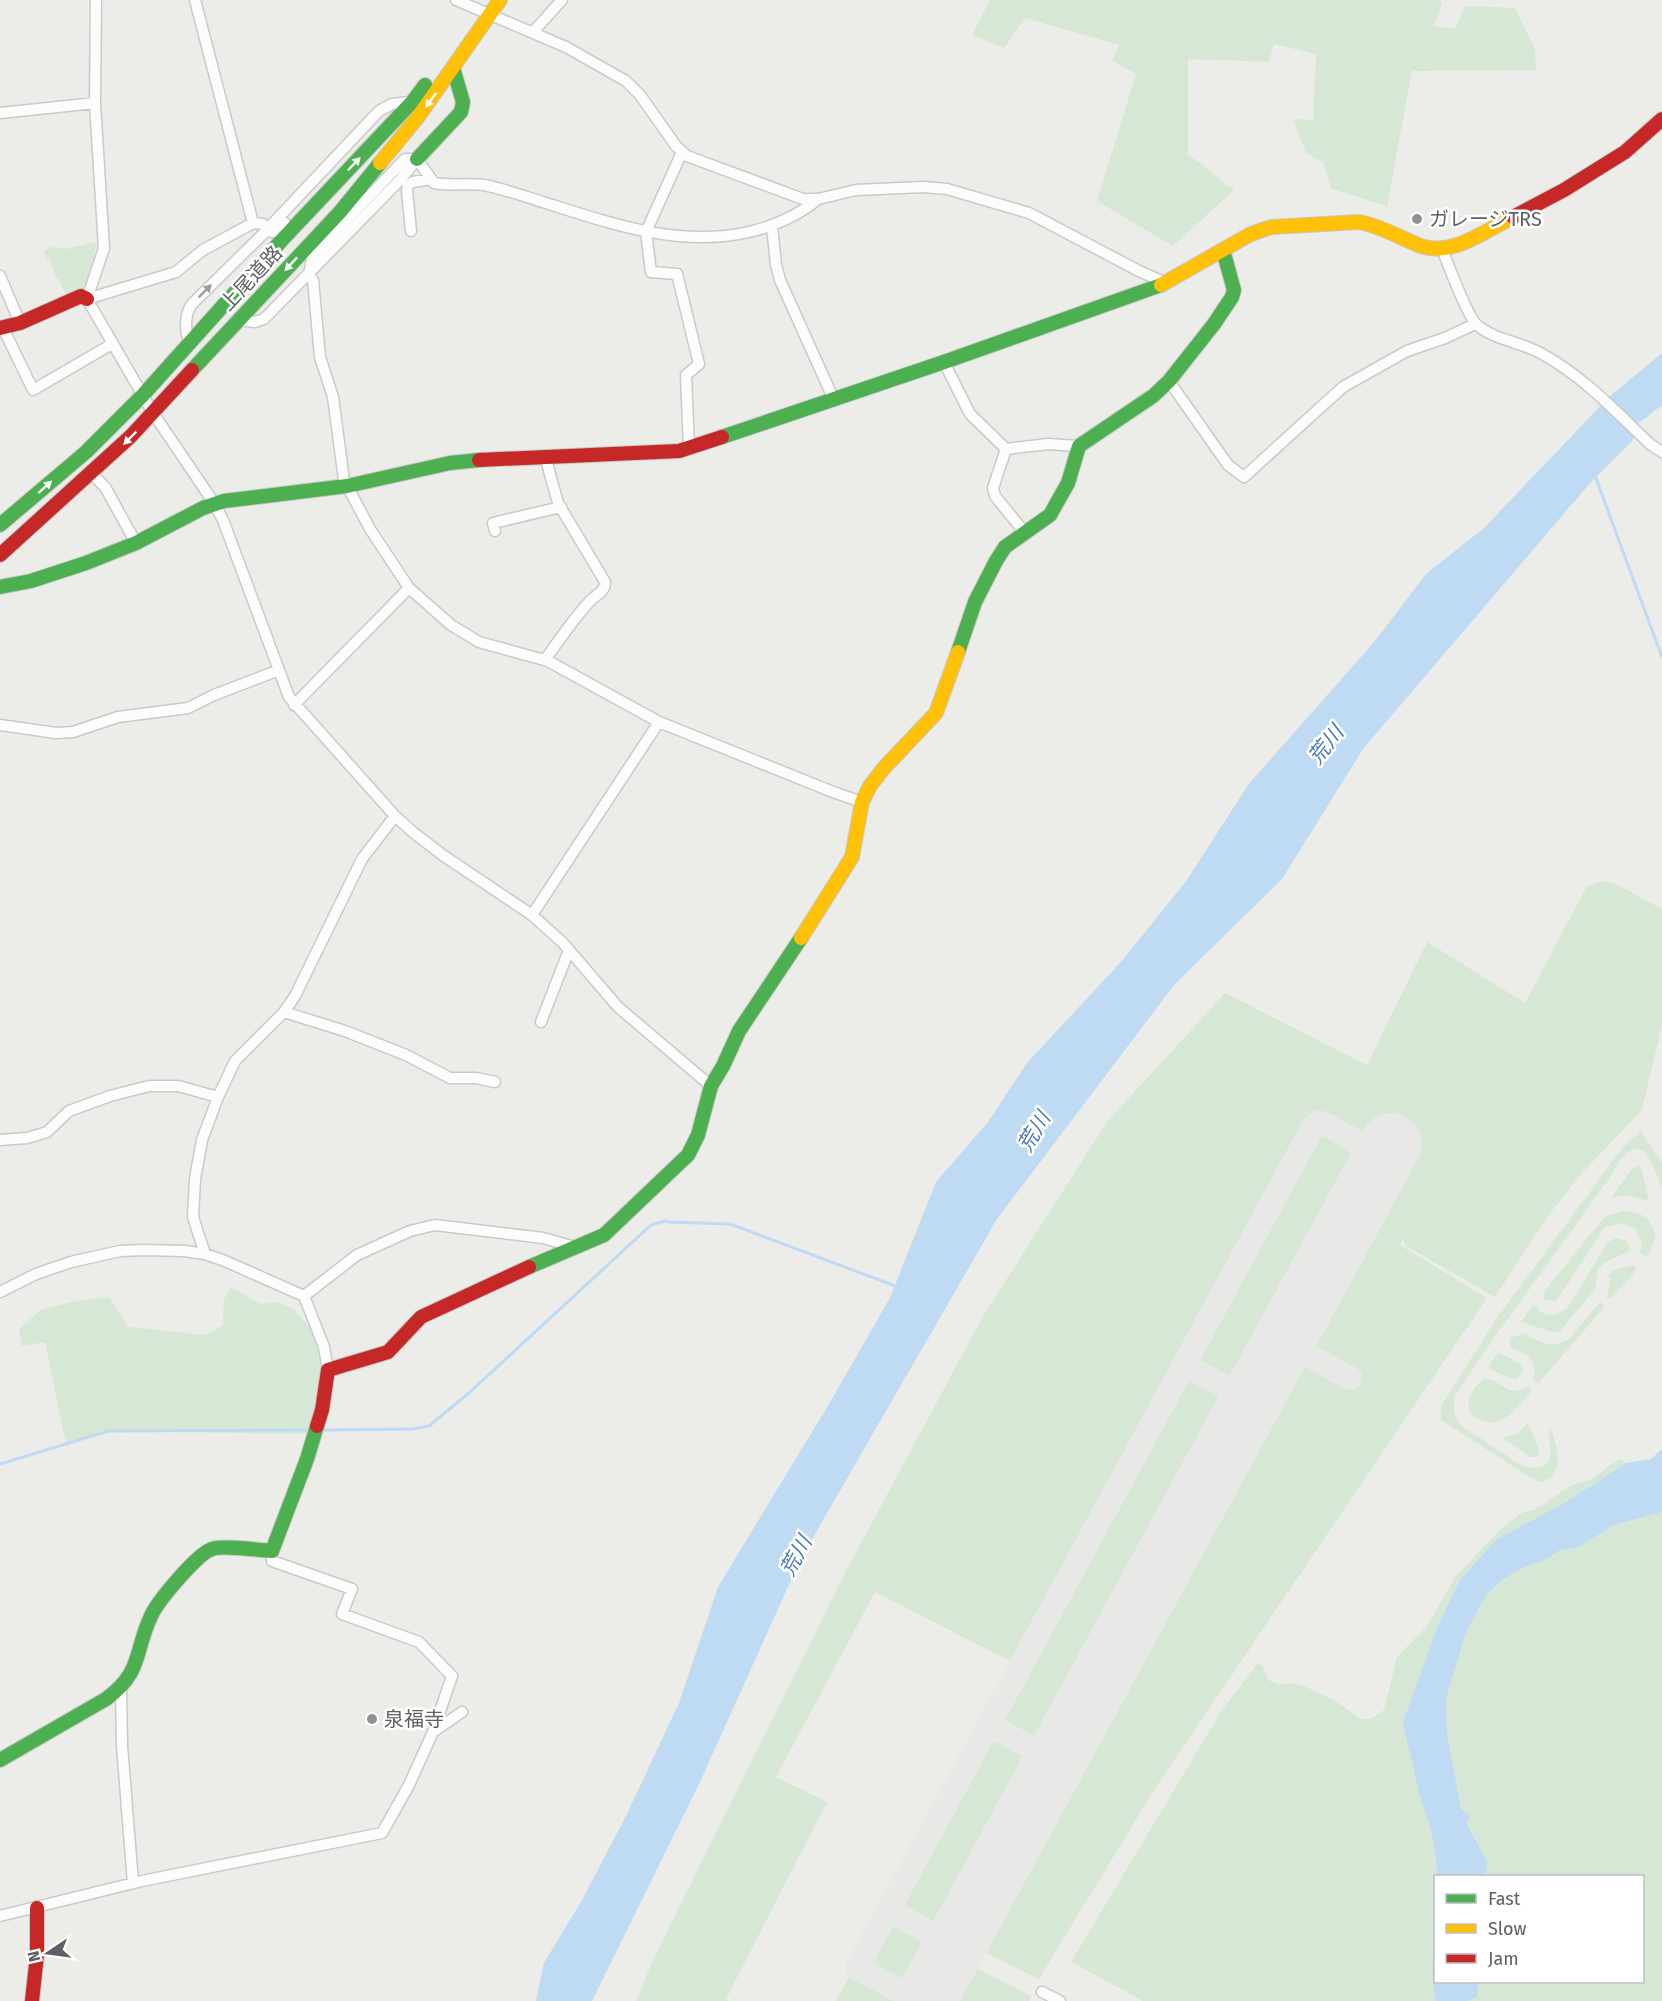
<svg xmlns="http://www.w3.org/2000/svg" width="1662" height="2001" font-family="'Fira Sans','Noto Sans JP',sans-serif">
<style>
.green{fill:#d6e8d5}
.water{fill:#bfdaf3}
.lines{fill:none;stroke-linecap:round;stroke-linejoin:round}
.stream{stroke:#bfdaf3;stroke-width:3}
.taxiway{stroke:#e8e8e6;stroke-width:24}
.runway{stroke:#e8e8e6;stroke-width:62}
.street-casing{stroke:#c9cac9;stroke-width:13}
.fast-casing{stroke:#c8c8c8;stroke-width:16}
.slow-casing{stroke:#c8c8c8;stroke-width:16}
.jam-casing{stroke:#c8c8c8;stroke-width:16}
.street{stroke:#fcfcfc;stroke-width:10}
.fast{stroke:#4caf50;stroke-width:14}
.slow{stroke:#ffc107;stroke-width:14}
.jam{stroke:#c62828;stroke-width:14}
.oneway{fill:#f6fbf6}
.oneway2{fill:#9d9ea1}
.poi-dot{fill:#8f9193;stroke:#fff;stroke-width:2}
.labels{text-anchor:middle;dominant-baseline:central;stroke-width:5;stroke-linejoin:round;paint-order:stroke}
.poi-label{font-size:20px;fill:#5d6065;stroke:#fff;text-anchor:start}
.street-label{font-size:20px;fill:#5d6065;stroke:#fff}
.water-label{font-size:21px;font-style:italic;fill:#4d78b2;stroke:#fff}
</style>
<rect width="100%" height="100%" fill="#ecece8"/>
<path class="green" d="M 990,0 L 1439,0 L 1442,3 L 1434,26 L 1455,29 L 1465,6 L 1515,8 L 1535,49 L 1536,70 L 1412,71 L 1387,206 L 1332,189 L 1323,163 L 1306,153 L 1293,119 L 1313,120 L 1316,54 L 1274,44 L 1269,62 L 1188,59 L 1188,154 L 1234,190 L 1173,246 L 1097,201 L 1136,74 L 1112,60 L 1119,45 L 1025,18 L 1004,48 L 972,35 Z
M 95,242 L 97,244 L 86,287 L 67,297 L 58,278 L 56,278 L 50,259 L 46,260 L 44,252 L 51,247 L 66,249 Z
M 1604,881 L 1614,883 L 1662,909 L 1662,1024 L 1642,1110 L 1580,1175 L 1548,1216 L 1495,1297 L 1406,1246 L 1403,1238 L 1400,1245 L 1487,1298 L 1154,1790 L 1039,1979 L 975,1948 L 1406,1149 L 1380,1132 L 1374,1143 L 1315,1111 L 1014,1663 L 875,1592 L 776,1777 L 827,1802 L 726,1999 L 729,2001 L 636,2001 L 653,1960 L 845,1573 L 983,1316 L 1107,1122 L 1225,993 L 1367,1065 L 1427,942 L 1525,1003 L 1587,886 Z
M 1641,1131 L 1662,1163 L 1662,1188 C 1648,1150 1637,1128 1611,1176 L 1496,1335 L 1454,1397 L 1454,1412 L 1459,1424 L 1521,1465 C 1533,1469 1550,1470 1551,1453 C 1551,1443 1546,1439 1551,1429 C 1557,1447 1566,1472 1543,1482 L 1534,1480 L 1441,1420 L 1441,1406 L 1496,1319 L 1623,1147 Z
M 1320,1132 L 1366,1157 L 1240,1386 L 1194,1363 Z
M 1638,1165 L 1642,1170 L 1649,1201 L 1627,1195 L 1611,1198 L 1631,1170 Z
M 1622,1211 C 1642,1212 1651,1217 1656,1237 L 1647,1257 L 1640,1253 L 1642,1245 L 1636,1229 L 1621,1223 L 1605,1227 L 1559,1297 L 1555,1301 L 1545,1300 L 1543,1293 L 1597,1226 L 1605,1217 Z
M 1616,1238 L 1626,1241 L 1629,1245 L 1629,1251 L 1605,1262 L 1598,1269 L 1595,1289 L 1560,1331 L 1553,1332 L 1521,1322 L 1534,1304 C 1542,1318 1557,1318 1568,1307 L 1608,1242 Z
M 1633,1265 L 1636,1268 L 1636,1271 L 1610,1299 L 1607,1297 L 1610,1281 L 1608,1276 L 1613,1270 Z
M 232,1287 L 260,1304 L 277,1302 L 293,1309 L 323,1342 L 328,1370 L 314,1434 L 108,1431 L 68,1443 L 64,1436 L 45,1342 L 22,1346 L 19,1329 L 42,1309 L 77,1301 L 109,1297 L 128,1327 L 206,1335 L 223,1325 L 224,1299 Z
M 1600,1302 L 1605,1306 L 1538,1384 L 1533,1379 C 1539,1353 1524,1358 1510,1346 L 1510,1338 L 1526,1333 C 1540,1344 1552,1348 1568,1340 Z
M 1498,1352 L 1519,1363 L 1524,1370 L 1516,1379 C 1508,1379 1497,1371 1488,1368 Z
M 1186,1376 L 1232,1401 L 1046,1746 L 1002,1722 Z
M 1484,1379 C 1504,1379 1505,1400 1528,1386 L 1532,1391 C 1514,1410 1500,1434 1472,1416 C 1463,1403 1473,1386 1484,1379 Z
M 1528,1423 L 1539,1449 L 1538,1457 L 1530,1457 L 1503,1438 L 1518,1433 Z
M 1619,1459 L 1626,1463 L 1571,1499 L 1496,1540 L 1460,1580 L 1437,1628 L 1404,1721 L 1419,1793 L 1431,1831 L 1437,1866 L 1432,1973 L 1436,2001 L 1143,2001 L 1071,1962 L 1222,1710 L 1258,1663 L 1263,1666 L 1268,1680 L 1278,1684 L 1291,1683 L 1306,1687 L 1334,1700 L 1361,1719 L 1371,1719 L 1384,1710 L 1397,1657 L 1428,1625 L 1455,1577 L 1504,1526 L 1522,1513 L 1536,1509 L 1574,1484 L 1590,1480 Z
M 1662,1512 L 1662,2001 L 1467,2001 L 1477,1997 L 1478,1982 L 1642,1982 L 1642,1876 L 1485,1876 L 1488,1863 L 1461,1809 L 1447,1733 L 1446,1699 L 1465,1635 L 1486,1595 L 1502,1580 L 1524,1567 L 1545,1560 L 1560,1550 L 1577,1548 L 1614,1525 Z
M 994,1737 L 1035,1763 L 942,1930 L 900,1907 Z
M 889,1923 L 933,1946 L 912,1989 L 867,1966 Z
M 965,1962 L 1031,1996 L 1029,2001 L 946,2001 Z
M 852,1971 L 905,2001 L 836,2001 Z"/>
<path class="water" d="M 1662,353 L 1662,406 C 1653,410 1648,418 1639,422 L 1632,441 L 1590,483 L 1363,749 L 1282,879 L 1174,985 L 997,1219 L 801,1558 L 699,1784 L 592,2001 L 536,2001 L 544,1963 L 581,1902 L 626,1816 L 679,1703 L 718,1587 L 829,1404 L 890,1298 L 936,1182 L 988,1122 L 1027,1063 L 1121,962 L 1187,880 L 1248,785 L 1375,641 L 1426,574 L 1484,528 L 1609,397 Z
M 1662,1449 L 1662,1512 L 1614,1525 L 1577,1548 L 1560,1550 L 1545,1560 L 1524,1567 L 1502,1580 L 1486,1595 L 1465,1635 L 1446,1699 L 1447,1733 L 1461,1809 L 1470,1816 L 1467,1823 L 1488,1863 L 1485,1876 L 1436,1876 L 1437,1865 L 1431,1831 L 1419,1793 L 1403,1722 L 1437,1628 L 1460,1580 L 1496,1540 L 1571,1499 L 1626,1463 L 1651,1459 Z
M 1435,1910 L 1436,1982 L 1478,1982 L 1477,1997 L 1467,2001 L 1436,2001 L 1435,1999 L 1432,1973 Z"/>
<g class="lines">
<path class="stream" d="M 1594,473 L 1662,657
M 321,1430 L 412,1429 L 429,1426 L 470,1392 L 651,1225 L 665,1221 L 669,1222 L 730,1224 L 898,1287
M 0,1464 L 108,1431 L 311,1430"/>
<path class="taxiway" d="M 1284,1342 L 1350,1378
M 1184,1365 L 1252,1401
M 989,1725 L 1056,1761
M 889,1910 L 954,1946
M 919,2001 L 857,1968 L 1313,1127 L 1318,1122 L 1327,1125 L 1384,1157"/>
<path class="runway" d="M 925,2001 L 1391,1144"/>
<defs>
<path id="street" d="M 96,0 L 95,103 L 104,248 L 87,299 L 153,413 L 214,503 L 223,520 L 289,697 L 395,816 L 414,833 L 444,856 L 532,915 L 563,943 L 618,1007 L 711,1086
M 195,0 L 253,223
M 456,0 L 566,47 L 626,81 L 640,95 L 676,146 L 687,156 L 803,199 L 818,199 L 856,190 L 923,187 L 947,189 L 1029,213 L 1139,271 L 1166,283
M 533,32 L 562,0
M 0,113 L 95,103
M 682,152 L 646,232 L 651,272 L 677,274 L 699,364 L 686,375 L 689,448
M 417,159 L 405,159 L 317,251 L 312,259 L 309,274 L 313,280 L 320,357 L 333,397 L 344,480 L 370,529 L 409,588 L 451,625 L 479,642 L 548,661 L 659,722 L 833,792 L 862,802
M 772,226 L 776,265 L 780,280 L 834,400
M 411,231 L 407,191 L 408,185 L 413,182 L 431,179
M 1442,249 C 1448,264 1467,316 1477,325 C 1496,341 1523,342 1544,355 C 1585,378 1616,412 1650,444 L 1662,452
M 0,276 L 20,323
M 87,299 L 176,272 L 203,250 L 253,223 L 263,224 L 271,232 L 277,232 L 285,223
M 239,320 L 255,322 L 264,319 L 400,180 L 417,159 L 434,183 C 450,186 468,183 484,185 C 505,189 526,197 546,203 C 612,224 683,249 753,231 C 776,225 799,215 818,199
M 3,328 L 33,390 L 112,344
M 190,342 C 184,332 185,313 192,304 L 262,235 L 379,111 L 392,104 L 410,102
M 944,362 L 970,414 L 1006,449
M 1169,381 L 1228,465 L 1244,477 L 1343,387 L 1407,351 L 1445,338 L 1475,324
M 1006,449 L 993,488 L 995,496 L 1025,533
M 1006,449 L 1048,444 L 1079,446
M 97,479 L 105,487 L 136,543
M 495,531 L 493,523 L 561,507
M 545,660 C 559,640 574,618 591,600 C 598,593 605,592 605,582 L 558,503 L 545,456
M 294,705 L 409,588
M 0,725 L 56,733 L 73,732 L 118,717 L 188,708 L 214,695 L 279,670
M 532,915 L 659,722
M 284,1012 L 345,1031 L 406,1055 L 450,1078 L 476,1078 L 495,1082
M 541,1022 L 569,950
M 0,1140 L 27,1138 L 47,1132 L 69,1111 L 110,1096 L 149,1086 L 178,1086 L 218,1097
M 205,1254 L 193,1217 L 195,1179 L 202,1140 L 218,1097 L 235,1061 L 284,1012 L 295,996 L 362,859 L 395,816
M 0,1292 L 36,1274 L 71,1262 L 120,1251 L 143,1250 L 184,1251 L 205,1254 L 225,1261 L 304,1296 L 324,1347 L 328,1370
M 304,1296 L 357,1255 L 410,1231 L 435,1225 L 543,1238 L 575,1247
M 121,1688 L 122,1746 L 133,1883
M 433,1732 L 462,1712
M 0,1916 L 142,1881 L 382,1833 L 409,1785 L 433,1732 L 452,1676 L 419,1642 L 342,1614 L 352,1589 L 272,1561 L 272,1551
M 1042,1992 L 1060,2001"/>
<path id="fast" d="M 417,159 L 461,112 L 463,102 L 453,68
M 192,370 L 340,212 L 380,163
M 722,437 L 944,362 L 1161,285
M 0,525 L 86,452 L 143,395 L 281,241 L 413,101 L 425,85
M 0,587 L 31,581 L 86,563 L 136,543 L 203,508 L 224,501 L 347,486 L 450,463 L 479,460
M 958,652 L 975,602 L 996,561 L 1005,547 L 1050,515 L 1068,483 L 1079,446 L 1153,396 L 1169,381 L 1214,324 L 1232,297 L 1234,290 L 1223,250
M 529,1267 L 604,1235 L 688,1155 L 698,1135 L 711,1086 L 723,1066 L 739,1031 L 801,938
M 0,1760 L 106,1699 C 143,1672 134,1652 151,1616 C 157,1602 197,1554 212,1549 C 221,1545 260,1550 272,1551 L 307,1459 L 317,1426"/>
<path id="slow" d="M 380,163 L 418,117 L 500,0
M 1161,285 L 1249,235 L 1262,230 L 1272,227 L 1359,222 C 1381,226 1400,238 1421,246 C 1452,257 1486,230 1513,217
M 801,938 L 852,857 L 862,802 L 870,786 L 883,769 L 936,713 L 958,652"/>
<path id="jam" d="M 1513,217 L 1564,190 L 1625,152 L 1662,119
M 0,328 L 20,323 L 81,296 L 87,299
M 479,460 L 679,451 L 722,437
M 0,555 L 131,436 L 192,370
M 317,1426 L 322,1410 L 328,1370 L 388,1352 L 421,1317 L 529,1267
M 32,2001 L 37,1955 L 37,1908"/>
</defs>
<use href="#street" class="street-casing"/>
<use href="#fast" class="fast-casing"/>
<use href="#slow" class="slow-casing"/>
<use href="#jam" class="jam-casing"/>
<use href="#street" class="street"/>
<use href="#fast" class="fast"/>
<use href="#slow" class="slow"/>
<use href="#jam" class="jam"/>
</g>
<defs><path id="oneway-solid" d="M-6-.8H1V-3.2L6.5 0L1 3.2V.8H-6Z" transform="scale(1.5)"/></defs>
<g class="oneway">
<use href="#oneway-solid" transform="translate(431 100) rotate(126)"/>
<use href="#oneway-solid" transform="translate(354 164) rotate(-46)"/>
<use href="#oneway-solid" transform="translate(291 264) rotate(133)"/>
<use href="#oneway-solid" transform="translate(130 438) rotate(135)"/>
<use href="#oneway-solid" transform="translate(45 487) rotate(-42)"/>
</g>
<use class="oneway2" href="#oneway-solid" transform="translate(205 291) rotate(-45)"/>
<g class="poi-dot">
<circle cx="1417" cy="219" r="6"/>
<circle cx="372" cy="1719" r="6"/>
</g>
<g class="labels">
<g class="poi-label">
<text x="1429" y="219">ガレージTRS</text>
<text x="384" y="1719">泉福寺</text>
</g>
<g class="street-label">
<text transform="translate(251 278) rotate(-47)">上尾道路</text>
</g>
<g class="water-label">
<text transform="translate(1326 745) rotate(-52)">荒川</text>
<text transform="translate(1034 1132) rotate(-59)">荒川</text>
<text transform="translate(796 1556) rotate(-61)">荒川</text>
</g>
</g>
<rect x="1434" y="1875" width="210" height="108" fill="#ffffff" stroke="#bebfc1" stroke-width="1.5"/>
<rect x="1446" y="1894" width="30" height="9" fill="#4caf50" stroke="#bebfc1" stroke-width="1.5"/>
<text x="1488" y="1905" font-size="18" fill="#5d6065">Fast</text>
<rect x="1446" y="1924" width="30" height="9" fill="#ffc107" stroke="#bebfc1" stroke-width="1.5"/>
<text x="1488" y="1935" font-size="18" fill="#5d6065">Slow</text>
<rect x="1446" y="1954" width="30" height="9" fill="#c62828" stroke="#bebfc1" stroke-width="1.5"/>
<text x="1488" y="1965" font-size="18" fill="#5d6065">Jam</text>
<g transform="translate(48 1953) rotate(257)" stroke="#ffffff" stroke-width="4.5" paint-order="stroke">
<path d="M0-4.5L10 22L0 15L-10 22Z" fill="#5d6065"/>
<text y="-9" font-size="16" font-weight="bold" text-anchor="middle" fill="#5d6065">N</text>
</g>
</svg>
